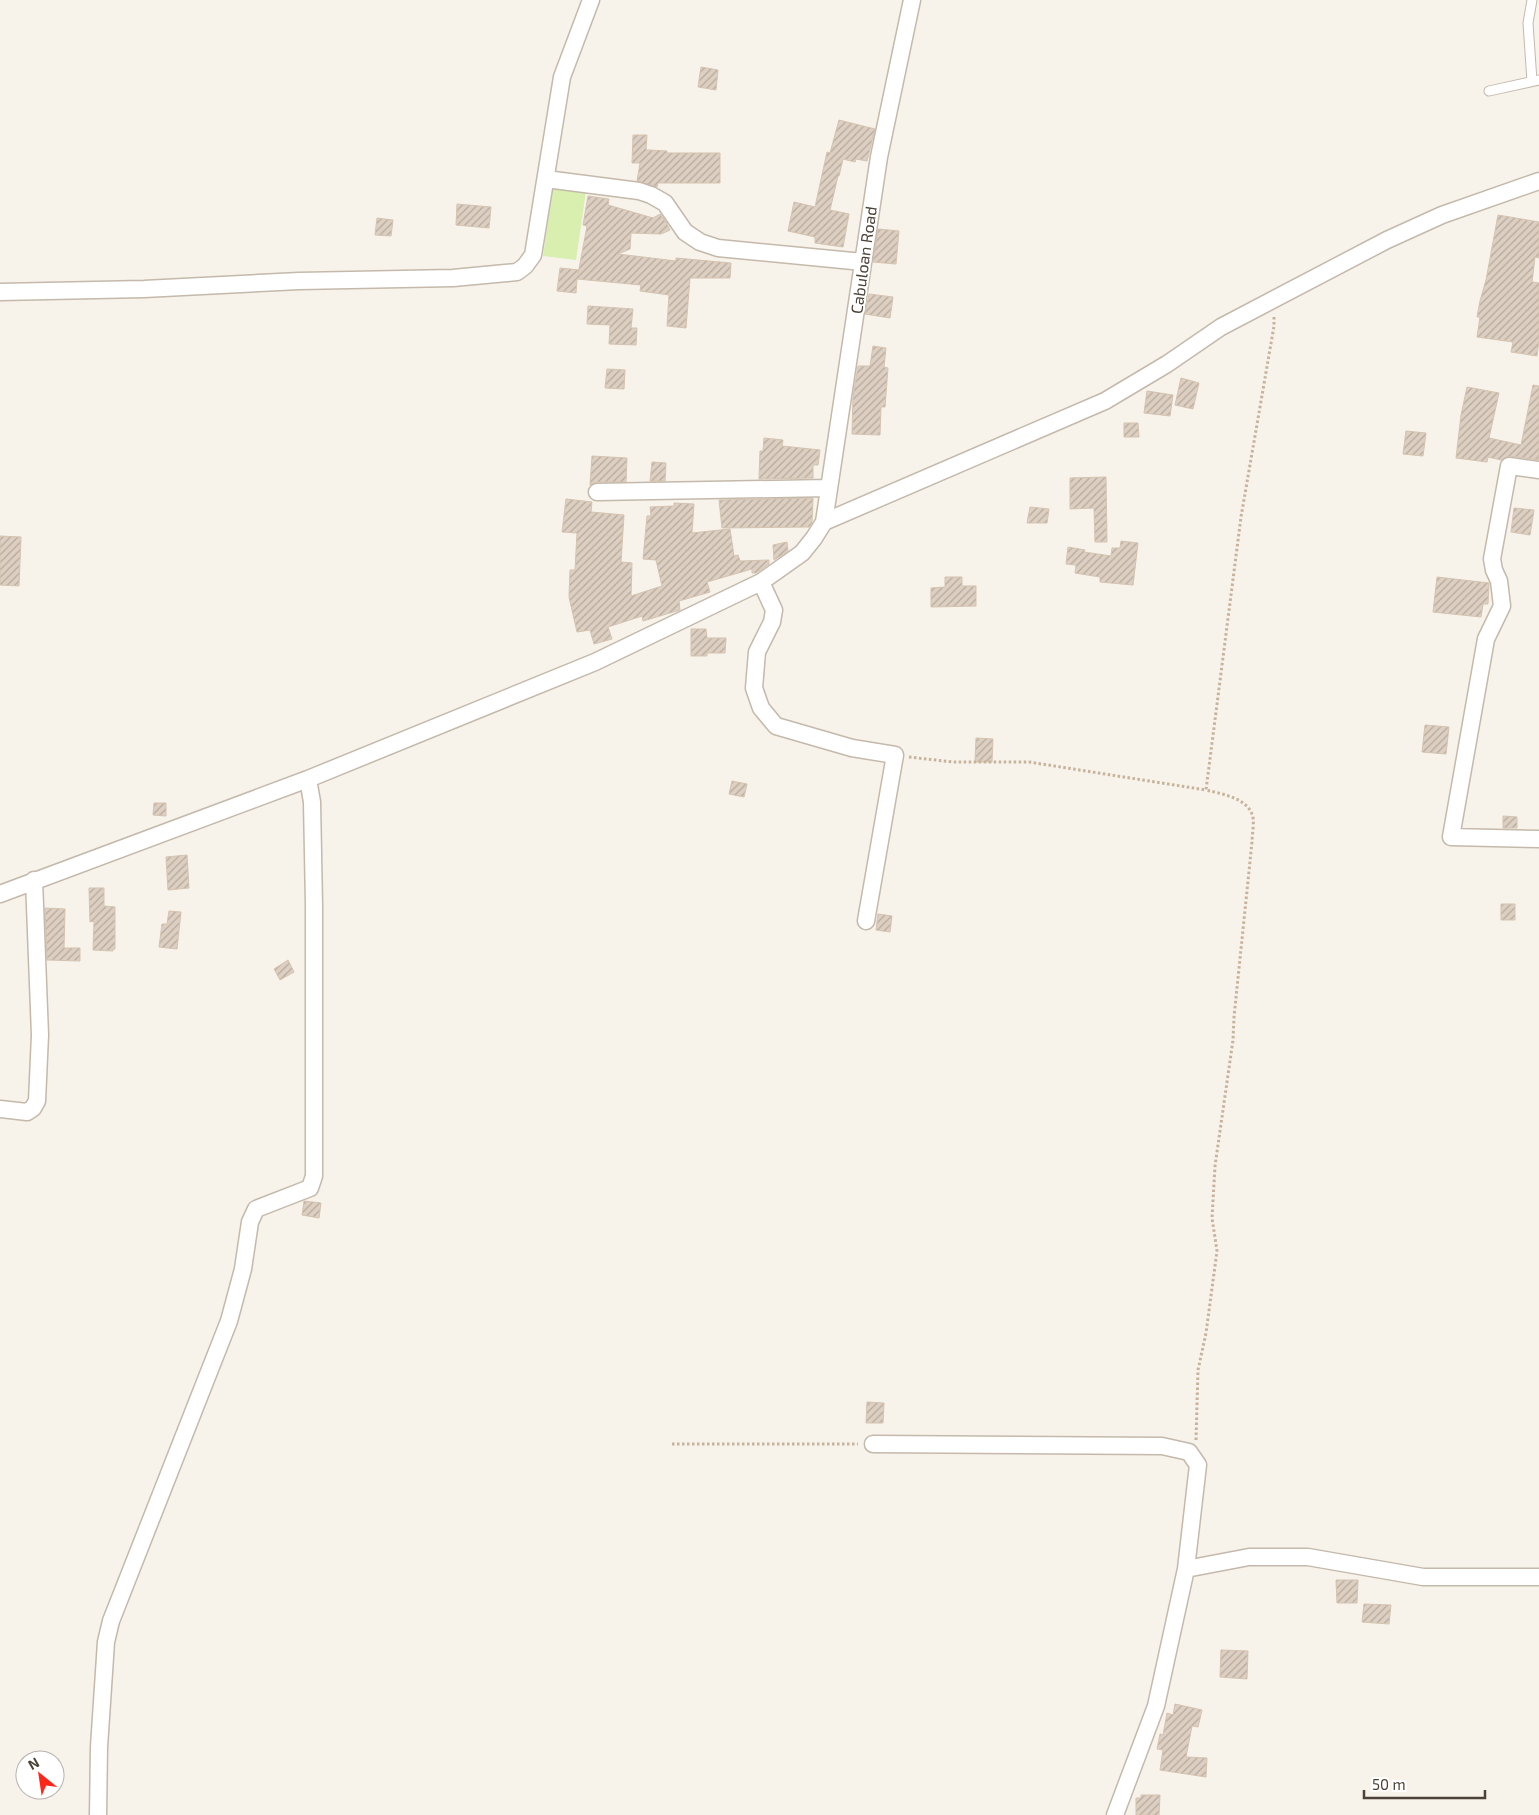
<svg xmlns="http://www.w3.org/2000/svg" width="1539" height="1815" font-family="'Exo 2',sans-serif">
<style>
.pitch{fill:#d8efaf}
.building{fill:url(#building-hatch);stroke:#d5c3b0}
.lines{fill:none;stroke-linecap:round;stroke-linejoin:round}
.service-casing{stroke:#c4b9ab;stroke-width:11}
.minor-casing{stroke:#c4b9ab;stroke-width:19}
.path{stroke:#c7b39b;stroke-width:3;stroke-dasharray:2.5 2.5;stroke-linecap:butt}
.service{stroke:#fff;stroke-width:9}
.minor{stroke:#fff;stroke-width:16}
.labels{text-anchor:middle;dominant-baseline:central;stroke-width:4;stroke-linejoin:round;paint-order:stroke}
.street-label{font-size:16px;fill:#4c4237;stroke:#fff}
</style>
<defs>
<pattern id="building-hatch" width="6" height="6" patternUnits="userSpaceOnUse" patternTransform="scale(1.25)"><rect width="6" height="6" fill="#ddcfc1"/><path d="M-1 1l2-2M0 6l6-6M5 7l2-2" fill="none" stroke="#b5aa9e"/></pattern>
</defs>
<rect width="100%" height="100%" fill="#f7f2ea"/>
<path class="pitch" d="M 553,186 L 586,191 L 576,260 L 543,256 Z"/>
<path class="building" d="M 701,67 L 718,70 L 716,90 L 698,87 Z
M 839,120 L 875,129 L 867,161 L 856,159 L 855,162 L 843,159 L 839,176 L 838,176 L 830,210 L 849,214 L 843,247 L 815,243 L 815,237 L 788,231 L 794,202 L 815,207 L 827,152 L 830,153 Z
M 633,135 L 647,135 L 646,150 L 649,150 L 667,151 L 667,153 L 720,153 L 720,183 L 658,183 L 657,187 L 637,181 L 640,163 L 632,163 Z
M 588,196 L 609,199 L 608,205 L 653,218 L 660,214 L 666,222 L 670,230 L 661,234 L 631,233 L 630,249 L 618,254 L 676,261 L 676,258 L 731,263 L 730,278 L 690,278 L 686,328 L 667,326 L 669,295 L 640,291 L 641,285 L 577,279 L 576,293 L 557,291 L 560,268 L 579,270 L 578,274 L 587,226 L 583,225 Z
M 457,204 L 491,207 L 489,228 L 456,225 Z
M 1498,215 L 1539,222 L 1539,258 L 1535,257 L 1532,282 L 1539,283 L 1539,341 L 1537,356 L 1511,352 L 1513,342 L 1477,337 L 1480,317 L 1477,317 L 1480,301 L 1486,280 Z
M 377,218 L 393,220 L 391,236 L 375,235 Z
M 878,229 L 899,231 L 896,264 L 873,262 Z
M 869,294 L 893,297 L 890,318 L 865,314 Z
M 588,306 L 633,309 L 631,328 L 637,328 L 636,345 L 609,344 L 610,325 L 587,324 Z
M 873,346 L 886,348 L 884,367 L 888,368 L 885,407 L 881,407 L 880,435 L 852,434 L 853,397 L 858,366 L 870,366 Z
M 607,369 L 625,370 L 624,389 L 605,388 Z
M 1181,378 L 1199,383 L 1193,409 L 1175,405 Z
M 1533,385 L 1539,386 L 1539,460 L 1510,456 L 1501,460 L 1488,457 L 1487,462 L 1456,458 L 1461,415 L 1467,387 L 1499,393 L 1489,438 L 1521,445 Z
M 1147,391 L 1173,395 L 1170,416 L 1144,413 Z
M 1124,423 L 1138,423 L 1139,437 L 1124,437 Z
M 1406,431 L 1426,433 L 1423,456 L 1403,454 Z
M 764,438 L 783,440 L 782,446 L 820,450 L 818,465 L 813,465 L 813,478 L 759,479 L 760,451 L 763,451 Z
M 592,456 L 627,458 L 626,482 L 597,482 L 590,485 Z
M 652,462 L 666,463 L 665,481 L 650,481 Z
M 1106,477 L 1107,542 L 1095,542 L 1094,508 L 1070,509 L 1070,478 Z
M 813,498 L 812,523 L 809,527 L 722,528 L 719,500 Z
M 566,499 L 592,502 L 591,512 L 624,515 L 621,562 L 632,563 L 631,596 L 662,586 L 656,560 L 643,559 L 647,516 L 651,516 L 650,507 L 674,506 L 674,503 L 694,504 L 692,533 L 730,529 L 734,556 L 738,555 L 740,561 L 769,560 L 769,564 L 756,573 L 752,573 L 752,569 L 707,582 L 710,592 L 679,601 L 680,610 L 643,621 L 642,616 L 608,627 L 612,639 L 594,644 L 590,630 L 577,632 L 569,597 L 570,570 L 575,570 L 577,533 L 562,532 Z
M 1030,507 L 1049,509 L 1047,523 L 1027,523 Z
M 1514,508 L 1534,510 L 1530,535 L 1511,532 Z
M 0,536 L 21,537 L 19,586 L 0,585 Z
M 1121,541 L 1138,543 L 1133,585 L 1100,582 L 1100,577 L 1075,573 L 1076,565 L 1066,564 L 1068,547 L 1085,550 L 1084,552 L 1111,556 L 1112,548 L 1120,548 Z
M 787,542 L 788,551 L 774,560 L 773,545 Z
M 945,577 L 962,577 L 962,586 L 976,586 L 976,606 L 931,607 L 931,588 L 945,587 Z
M 1437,577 L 1489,583 L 1488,604 L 1483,604 L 1481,617 L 1433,612 Z
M 691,629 L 706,629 L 707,638 L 726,638 L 725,653 L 707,653 L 707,656 L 691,656 Z
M 1425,725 L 1449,727 L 1446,754 L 1422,752 Z
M 976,738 L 993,739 L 992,762 L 975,762 Z
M 732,781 L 747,784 L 744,797 L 729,794 Z
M 154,803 L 166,803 L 166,816 L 153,815 Z
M 1503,816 L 1517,817 L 1517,828 L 1503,828 Z
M 187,855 L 189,888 L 168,890 L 166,857 Z
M 89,888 L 104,888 L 104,906 L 115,907 L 115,949 L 113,949 L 113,951 L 93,950 L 94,921 L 90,922 Z
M 1501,904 L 1515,904 L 1515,920 L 1501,920 Z
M 45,908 L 65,909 L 64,948 L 80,948 L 80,961 L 47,960 Z
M 169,911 L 181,912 L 177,949 L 159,947 L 162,924 L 167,924 Z
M 878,914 L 892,916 L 890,932 L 876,930 Z
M 288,960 L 294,972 L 280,980 L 274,969 Z
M 304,1201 L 321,1203 L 319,1218 L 302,1215 Z
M 867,1402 L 884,1403 L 883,1423 L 866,1423 Z
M 1336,1580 L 1358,1580 L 1357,1603 L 1337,1603 Z
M 1364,1604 L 1391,1605 L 1389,1624 L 1362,1622 Z
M 1221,1650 L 1248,1651 L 1247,1679 L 1220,1677 Z
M 1175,1704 L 1202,1710 L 1198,1727 L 1192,1726 L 1186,1757 L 1207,1758 L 1206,1777 L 1160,1770 L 1163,1750 L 1157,1749 L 1160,1734 L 1163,1735 L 1167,1713 L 1173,1715 Z
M 1141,1795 L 1160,1795 L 1159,1815 L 1136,1815 L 1136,1798 L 1141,1798 Z"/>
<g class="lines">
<defs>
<path id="service" d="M 1532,0 L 1528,23 L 1532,81
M 1489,91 L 1539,80"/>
<path id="minor" d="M 546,179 L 639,191 L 651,195 L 665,203 L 685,232 L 700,242 L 718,248 L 863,262
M 0,292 L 144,289 L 299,281 L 453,278 L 517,272 L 525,266 L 533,255 L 562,77 L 591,0
M 1539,470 L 1509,466 L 1492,559 L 1494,570 L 1499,581 L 1502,606 L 1486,639 L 1451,837 L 1539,839
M 597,492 L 829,488
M 824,522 L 879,157 L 912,0
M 761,582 L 774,610 L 772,622 L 757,652 L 754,688 L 761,708 L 776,726 L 852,748 L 895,755 L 866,921
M 0,894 L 308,779 L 595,662 L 761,582 L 802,553 L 814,538 L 824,522 L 1105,401 L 1167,364 L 1221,327 L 1387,240 L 1442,215 L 1539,181
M 0,1109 L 27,1112 L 33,1108 L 37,1101 L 40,1035 L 34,880
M 873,1444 L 1162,1446 L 1189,1452 L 1198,1465 L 1186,1569 L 1156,1706 L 1115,1815
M 1186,1569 L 1249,1557 L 1308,1557 L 1423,1577 L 1539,1577
M 98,1815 L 99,1747 L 106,1642 L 111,1621 L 229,1321 L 243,1269 L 250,1222 L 256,1209 L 310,1188 L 314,1176 L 314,905 L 312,802 L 308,779"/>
</defs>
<use href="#service" class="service-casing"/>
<use href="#minor" class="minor-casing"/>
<path class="path" d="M 909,757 L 953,762 L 1029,762 L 1206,790
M 1196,1440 L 1198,1370 L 1206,1333 L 1217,1251 L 1212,1218 L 1215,1166 L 1233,1040 L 1234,1017 L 1252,842 C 1252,834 1255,821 1252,814 C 1245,797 1221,794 1206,790 L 1241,517 L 1274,326 L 1274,316
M 672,1444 L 858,1444"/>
<use href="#service" class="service"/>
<use href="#minor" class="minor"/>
</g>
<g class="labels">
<g class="street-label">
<text transform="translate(863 260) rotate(-82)">Cabuloan Road</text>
</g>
</g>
<g transform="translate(40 1775) rotate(330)"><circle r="24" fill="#ffffff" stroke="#b7b3af"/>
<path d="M0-4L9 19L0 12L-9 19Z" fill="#ff2519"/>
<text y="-8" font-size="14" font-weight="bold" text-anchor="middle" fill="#4c4237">N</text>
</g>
<path d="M1364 1790v8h121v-8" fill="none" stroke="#4c4237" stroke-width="2.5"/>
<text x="1372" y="1790" font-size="15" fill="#4c4237" stroke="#ffffff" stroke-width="4" paint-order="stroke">50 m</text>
</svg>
